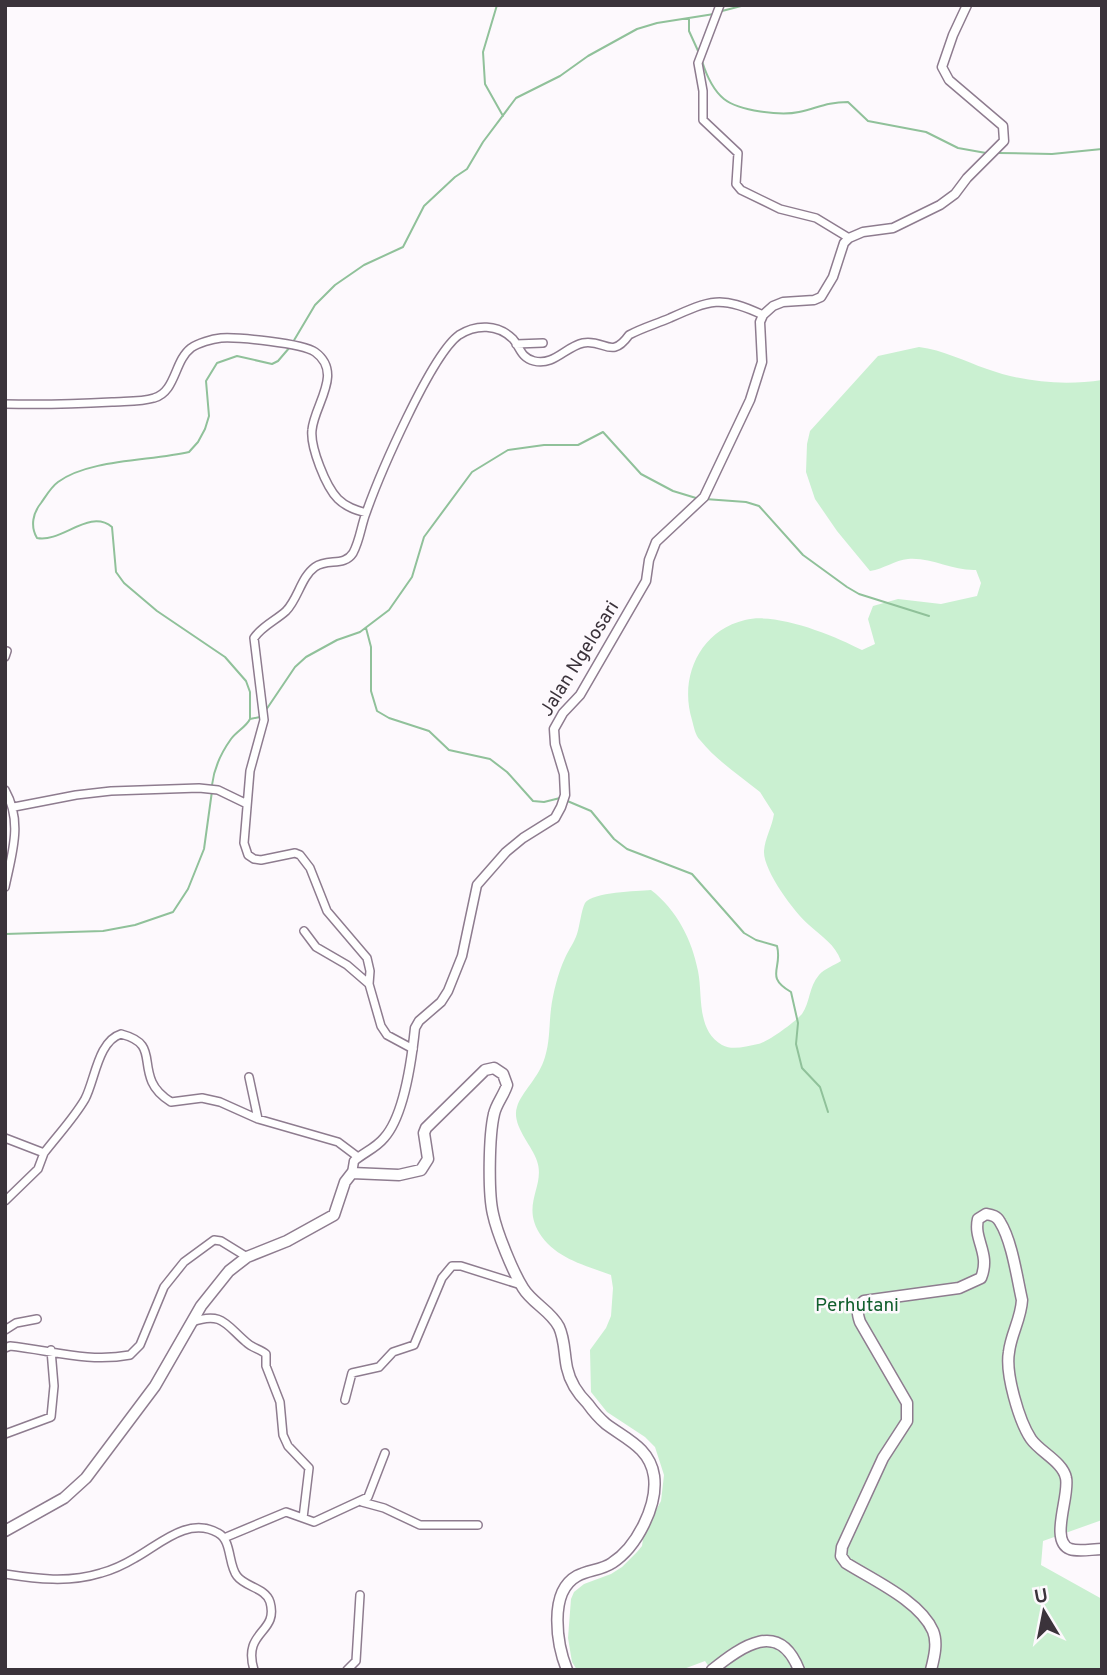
<svg xmlns="http://www.w3.org/2000/svg" width="1107" height="1675" font-family="Overpass,sans-serif">
<style>
.green{fill:#caf0d1}
.lines{fill:none;stroke-linecap:round;stroke-linejoin:round}
.stream{stroke:#90c19a;stroke-width:2}
.minor-casing{stroke:#8e7c8f;stroke-width:10}
.tertiary-casing{stroke:#8e7c8f;stroke-width:11}
.secondary-casing{stroke:#8e7c8f;stroke-width:13}
.minor{stroke:#fff;stroke-width:7}
.tertiary{stroke:#fff;stroke-width:8}
.secondary{stroke:#fff;stroke-width:10}
.labels{text-anchor:middle;dominant-baseline:central;stroke-width:5;stroke-linejoin:round;paint-order:stroke}
.street-label{font-size:19px;fill:#3b333b;stroke:#fdf9fd}
.park-label{font-size:19px;fill:#125f2e;stroke:#fdf9fd}
</style>
<rect width="100%" height="100%" fill="#fdf9fd"/>
<path class="green" d="M 919,347 C 943,350 964,361 987,369 C 1023,382 1064,386 1102,380 L 1102,1520 L 1043,1541 L 1041,1565 L 1102,1599 L 1102,1670 L 711,1670 L 705,1661 L 681,1670 L 577,1670 L 572,1662 L 568,1638 L 571,1599 L 574,1592 L 584,1584 L 611,1574 L 622,1567 L 637,1552 L 642,1546 L 644,1532 L 661,1501 L 664,1475 L 655,1447 L 645,1437 L 607,1412 L 591,1392 L 590,1350 L 606,1328 L 611,1316 L 613,1288 L 611,1275 C 587,1266 558,1259 542,1237 C 519,1205 546,1187 537,1161 C 532,1145 511,1125 517,1107 C 522,1091 539,1078 545,1057 C 550,1041 549,1025 551,1009 C 553,993 558,973 565,958 C 569,949 574,943 577,934 C 580,925 581,911 585,903 C 593,892 637,891 651,890 C 677,910 692,940 698,971 C 703,995 696,1030 722,1045 C 733,1051 746,1046 758,1044 C 768,1042 795,1022 802,1014 C 810,1003 809,986 819,975 C 824,969 835,965 841,961 C 835,944 822,937 809,925 C 794,912 763,870 764,851 C 765,838 772,827 774,814 L 760,792 C 740,776 716,760 700,740 C 695,735 694,727 692,720 C 679,678 699,631 745,620 C 777,612 833,635 862,650 L 875,644 L 868,619 L 873,606 L 898,599 L 941,604 L 977,596 L 981,583 L 976,570 C 953,571 931,557 908,559 C 895,560 884,569 870,571 L 837,531 L 815,499 L 806,472 L 807,444 L 810,431 L 878,356 Z"/>
<g class="lines">
<path class="stream" d="M 497,5 L 483,52 L 485,84 L 503,116
M 722,11 L 745,5
M 689,18 L 689,31 L 699,53
M 702,61 C 706,74 713,90 724,99 C 739,111 781,116 799,112 C 818,108 826,102 848,102 L 868,121 L 926,132 L 958,148 L 986,153
M 998,153 L 1052,154 L 1102,149
M 293,342 L 315,305 L 335,285 L 364,265 L 403,247 L 424,206 L 455,177 L 467,169 L 483,142 L 516,98 L 560,76 L 588,56 L 637,29 L 657,23 L 714,14
M 705,499 L 746,502 L 759,506 L 803,555 L 847,587 L 859,594 L 929,616
M 366,628 L 371,647 L 371,691 L 377,711 L 389,718 L 429,731 L 449,750 L 490,759 L 507,772 L 533,801 L 544,802 L 560,798
M 266,710 L 295,667 L 306,657 L 337,640 L 360,632 L 389,610 L 412,577 L 424,537 L 472,472 L 508,450 L 544,445 L 578,445 L 603,432 L 641,474 L 673,491 L 696,498
M 250,719 L 250,692 L 246,681 L 225,657 L 157,611 L 124,583 L 116,572 L 112,527 C 89,508 62,543 37,538 C 30,526 33,513 41,503 C 46,496 51,487 58,482 C 89,459 151,461 189,452 L 198,442 L 205,429 L 209,416 L 206,381 L 217,363 L 237,356 L 272,364 L 278,361 L 290,347
M 212,785 C 214,768 221,753 231,739 C 237,731 246,727 250,719 L 260,717
M 565,800 L 591,811 L 614,839 L 627,849 L 692,874 L 744,933 L 756,940 L 777,946 C 783,969 764,976 791,992 L 798,1023 L 796,1044 L 802,1068 L 820,1087 L 828,1112
M 5,934 L 103,931 L 135,925 L 173,912 L 188,889 L 204,849 L 212,791"/>
<defs>
<path id="minor" d="M 720,5 L 698,63 L 703,91 L 703,120 L 738,153 L 736,184 L 741,190 L 780,209 L 816,218 L 849,238
M 516,344 L 543,343
M 5,404 C 41,405 76,404 112,402 C 125,401 141,402 154,398 C 176,392 174,361 191,348 C 198,343 212,339 221,338 C 238,337 302,343 315,352 C 344,373 314,405 312,430 C 310,447 326,487 338,499 C 346,507 356,510 366,513
M 5,657 L 7,651
M 5,790 C 23,822 12,853 5,887
M 14,807 L 76,795 L 111,791 L 199,788 L 218,790 L 247,804
M 304,931 L 316,947 L 347,965 L 369,984
M 413,1049 L 387,1035 L 381,1026 L 369,984 L 370,971 L 367,958 L 327,911 L 310,868 L 300,855 L 295,853 L 261,860 L 254,859 L 248,855 L 244,843 L 250,771 L 264,720 L 254,638 C 262,626 275,621 286,611 C 298,599 301,577 315,567 C 328,558 344,567 353,553 C 360,540 361,526 366,513 C 379,476 431,355 459,335 C 476,324 498,324 513,339 C 520,347 521,358 534,361 C 554,366 565,347 583,343 C 605,339 611,360 629,335 C 642,328 656,324 670,318 C 710,300 721,295 763,315
M 249,1077 L 258,1119
M 5,1138 L 44,1153 C 57,1136 74,1118 85,1099 C 95,1080 98,1041 121,1034 C 155,1043 142,1059 152,1082 C 156,1091 163,1097 171,1102 L 202,1098 L 220,1102 L 258,1119 L 338,1142 L 358,1157
M 5,1201 L 38,1169 L 44,1153
M 192,1322 C 222,1311 226,1325 246,1342 C 252,1348 260,1349 266,1354 L 266,1366 L 280,1402 L 283,1435 L 288,1446 L 309,1468 L 303,1518
M 5,1330 L 16,1323 L 37,1319
M 5,1348 L 10,1346 C 50,1350 88,1363 130,1355 L 140,1345 L 164,1287 L 184,1262 L 214,1240 L 221,1241 L 247,1257
M 345,1400 L 352,1373 L 379,1367 L 393,1352 L 414,1345 L 442,1278 L 452,1266 L 461,1266 L 521,1285
M 5,1434 L 51,1417 L 54,1386 L 51,1350
M 362,1502 L 384,1508 L 420,1525 L 478,1525
M 224,1538 L 286,1512 L 314,1522 L 368,1497 L 385,1453
M 5,1574 C 37,1579 69,1583 101,1573 C 112,1570 125,1564 135,1558 C 159,1545 188,1516 218,1533 C 232,1540 228,1565 237,1576 C 245,1587 266,1588 270,1602 C 279,1634 242,1630 254,1670
M 347,1670 L 356,1661 L 360,1595"/>
<path id="tertiary" d="M 352,1173 L 354,1161 C 363,1153 376,1148 384,1138 C 404,1116 412,1057 415,1028 L 419,1021 L 441,1002 L 448,991 L 462,956 L 477,885 L 506,852 L 523,838 L 555,818 L 561,807 L 565,795 L 564,774 L 555,744 L 554,729 L 563,713 L 580,695 L 646,581 L 649,560 L 656,542 L 704,497 L 750,400 L 762,362 L 760,322 L 763,315 L 773,306 L 783,302 L 814,300 L 821,297 L 833,277 L 844,243 L 849,238 L 863,232 L 893,228 L 940,205 L 955,194 L 967,178 L 1004,141 L 1003,126 L 949,80 L 942,67 L 953,35 L 967,5"/>
<path id="secondary" d="M 5,1531 L 64,1498 L 86,1478 L 155,1386 L 201,1306 L 229,1271 L 247,1257 L 287,1241 L 334,1215 L 345,1182 L 352,1173 L 399,1175 L 421,1170 L 428,1159 L 424,1133 L 426,1128 L 485,1070 L 494,1068 L 503,1074 L 507,1085 C 504,1095 496,1104 494,1114 C 489,1135 488,1193 493,1214 C 497,1233 513,1272 523,1288 C 532,1303 551,1311 559,1327 C 565,1340 564,1354 567,1368 C 570,1382 578,1394 588,1404 C 593,1411 599,1418 606,1424 C 626,1439 650,1448 654,1476 C 658,1505 637,1547 612,1563 C 602,1570 588,1570 577,1576 C 548,1592 557,1645 567,1670
M 712,1670 C 742,1646 779,1619 799,1670
M 931,1670 C 934,1658 938,1643 933,1631 C 920,1601 873,1580 846,1563 L 841,1556 L 842,1547 L 883,1458 L 907,1421 L 907,1403 L 860,1322 C 857,1313 856,1308 864,1301 L 959,1288 L 981,1278 C 991,1253 973,1240 978,1219 L 986,1214 C 992,1215 997,1216 1000,1222 C 1012,1241 1017,1278 1022,1300 C 1021,1319 1011,1334 1009,1352 C 1005,1373 1019,1421 1031,1439 C 1040,1452 1063,1462 1066,1478 C 1070,1496 1049,1541 1070,1549 C 1079,1552 1092,1549 1102,1549"/>
</defs>
<use href="#minor" class="minor-casing"/>
<use href="#tertiary" class="tertiary-casing"/>
<use href="#secondary" class="secondary-casing"/>
<use href="#minor" class="minor"/>
<use href="#tertiary" class="tertiary"/>
<use href="#secondary" class="secondary"/>
</g>
<g class="labels">
<g class="street-label">
<text transform="translate(580 659) rotate(-58)">Jalan Ngelosari</text>
</g>
<g class="park-label">
<text x="857" y="1306">Perhutani</text>
</g>
</g>
<rect width="1107" height="1675" fill="none" stroke="#3b333b" stroke-width="14"/>
<g transform="translate(1044 1612) rotate(350)" stroke="#fdf9fd" stroke-width="5" paint-order="stroke">
<path d="M0-5L12 26L0 18L-12 26Z" fill="#3b333b"/>
<text y="-10" font-size="19" font-weight="bold" text-anchor="middle" fill="#3b333b">U</text>
</g>
</svg>
